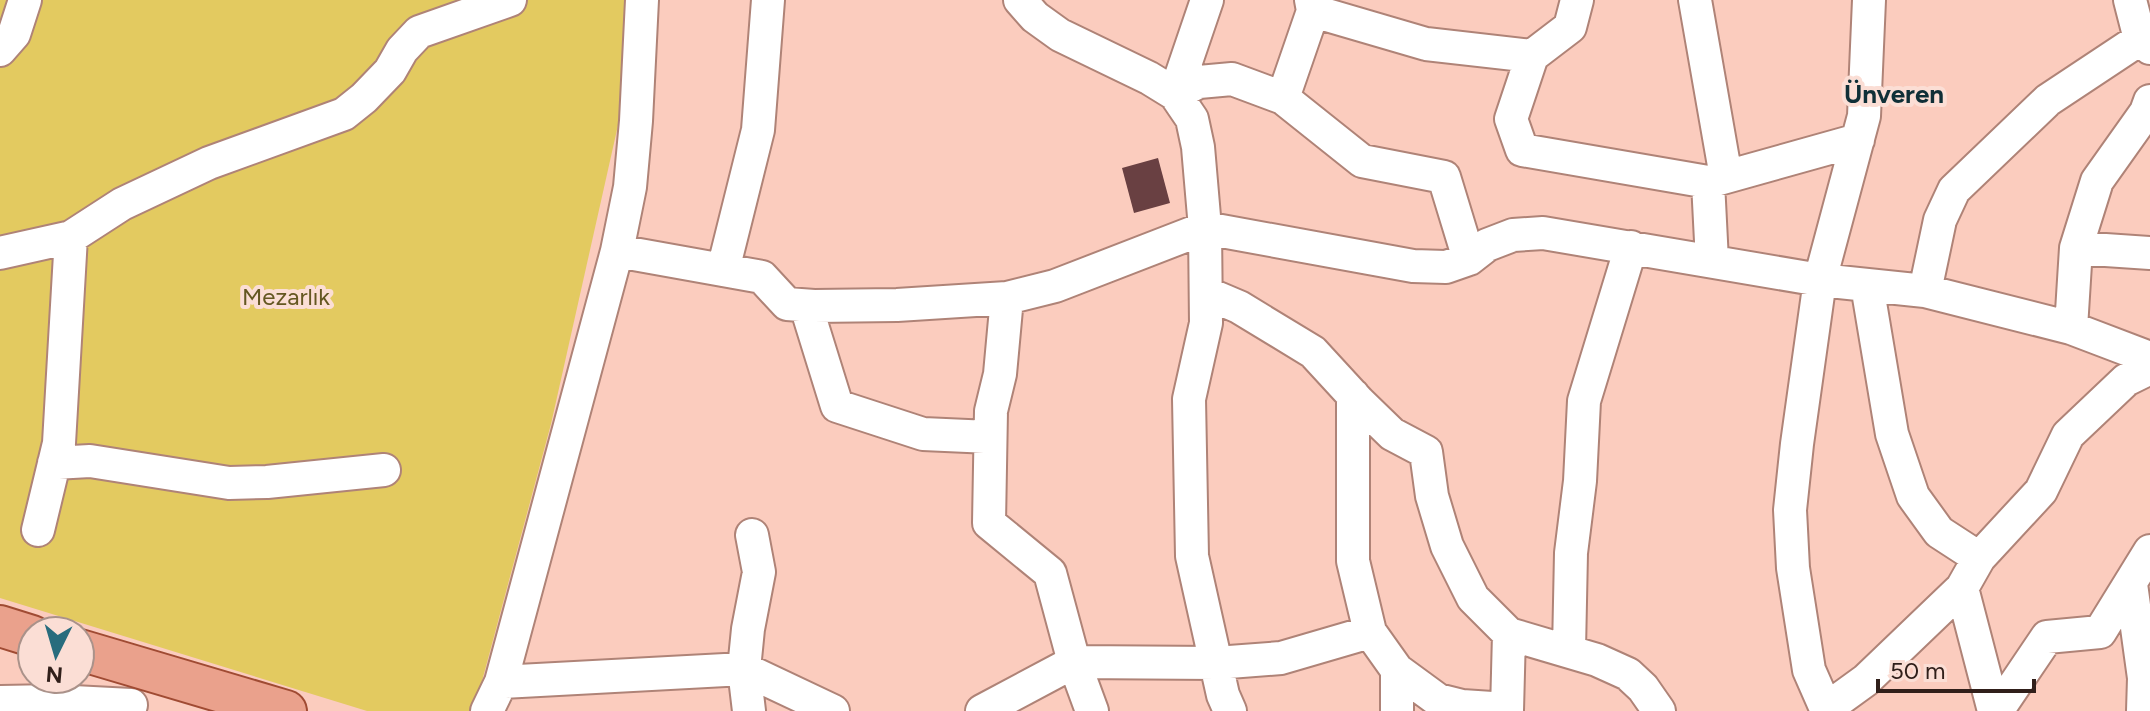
<svg xmlns="http://www.w3.org/2000/svg" width="2150" height="711" font-family="Figtree,sans-serif">
<style>
.green{fill:#e3ca60}
.building{fill:#694042}
.lines{fill:none;stroke-linecap:round;stroke-linejoin:round}
.minor-casing{stroke:#af8377;stroke-width:36}
.major-casing{stroke:#a04b33;stroke-width:44}
.minor{stroke:#fff;stroke-width:32}
.major{stroke:#eaa18c;stroke-width:40}
.labels{text-anchor:middle;dominant-baseline:central;stroke-width:8;stroke-linejoin:round;paint-order:stroke}
.park-label{font-size:24px;fill:#645721;stroke:#fbded5}
.neighbourhood-label{font-size:26px;font-weight:bold;fill:#0f2f37;stroke:#fbded5}
</style>
<rect width="100%" height="100%" fill="#fbccbe"/>
<path class="green" d="M 0,0 L 630,0 L 625,94 L 551,424 L 474,711 L 367,711 L 0,598 Z"/>
<path class="building" d="M 1158,158 L 1170,203 L 1134,213 L 1122,168 Z"/>
<g class="lines">
<defs>
<path id="minor" d="M 1020,0 L 1035,17 L 1060,35 L 1149,78 L 1175,94 L 1192,119 L 1198,147 L 1205,228 L 1206,323 L 1189,399 L 1192,556 L 1223,695 L 1230,711
M 1577,0 L 1570,27 L 1532,56 L 1511,119 L 1522,150 L 1708,182 L 1858,140
M 1695,0 L 1726,177
M 2130,0 L 2140,39 L 2150,48
M 1313,11 L 1426,44 L 1532,56
M 0,50 L 14,34 L 25,0
M 1175,94 L 1199,82 L 1232,79 L 1283,98 L 1362,161 L 1444,177 L 1469,259
M 1175,94 L 1207,0
M 1283,98 L 1313,11 L 1311,0
M 1708,182 L 1712,261
M 2076,248 L 2150,253
M 617,251 L 762,277 L 787,304 L 814,306 L 897,305 L 1007,298 L 1055,286 L 1205,228 L 1413,266 L 1446,267 L 1469,259 L 1487,245 L 1513,235 L 1543,233 L 1820,280 L 1925,291 L 2071,328 L 2150,358
M 0,253 L 71,237 L 122,204 L 209,163 L 344,114 L 364,98 L 390,71 L 402,50 L 419,32 L 510,0
M 723,270 L 758,130 L 768,0
M 1867,285 L 1892,434 L 1913,496 L 1939,532 L 1979,558
M 1925,291 L 1940,220 L 1954,190 L 2048,100 L 2140,39
M 1206,293 L 1239,307 L 1313,352 L 1359,402 L 1392,434 L 1426,452 L 1432,496 L 1447,546 L 1473,598 L 1509,634 L 1597,660 L 1628,674 L 1643,688 L 1659,711
M 1007,298 L 1000,374 L 991,411 L 989,523 L 1050,573 L 1074,662 L 1092,711
M 806,306 L 837,406 L 923,434 L 990,437
M 2071,328 L 2076,248 L 2097,181 L 2146,112 L 2150,101
M 1353,395 L 1353,561 L 1370,632 L 1397,670 L 1438,700 L 1462,706 L 1507,709
M 54,463 L 90,461 L 229,483 L 267,482 L 384,470
M 38,530 L 59,443 L 71,237
M 2131,584 L 2144,678 L 2143,711
M 1962,588 L 1994,711
M 1569,650 L 1571,553 L 1580,481 L 1584,401 L 1631,247
M 1397,670 L 1397,711
M 501,682 L 744,669 L 833,711
M 0,702 L 54,701 L 131,705
M 1826,709 L 1866,680 L 1962,588 L 1979,558 L 2041,491 L 2068,435 L 2126,380 L 2150,368
M 487,711 L 501,682 L 617,251 L 630,187 L 636,121 L 642,0
M 749,711 L 744,669 L 748,629 L 759,572 L 752,535
M 982,711 L 1074,662 L 1216,663 L 1281,658 L 1370,632
M 1507,711 L 1509,634
M 1827,711 L 1809,670 L 1793,568 L 1790,510 L 1797,444 L 1820,280 L 1864,116 L 1869,0
M 1997,711 L 2047,637 L 2100,632 L 2150,551"/>
<path id="major" d="M 0,626 L 32,636
M 80,650 L 286,711"/>
</defs>
<use href="#minor" class="minor-casing"/>
<use href="#major" class="major-casing"/>
<use href="#minor" class="minor"/>
<use href="#major" class="major"/>
</g>
<g class="labels">
<g class="park-label">
<text x="286" y="296">Mezarlık</text>
</g>
<g class="neighbourhood-label">
<text x="1894" y="94">Ünveren</text>
</g>
</g>
<g transform="translate(56 655) rotate(185)"><circle r="38" fill="#fbded5" stroke="#aa928a" stroke-width="2"/>
<path d="M0-6L14 30L0 20L-14 30Z" fill="#286c7d"/>
<text y="-12" font-size="22" font-weight="bold" text-anchor="middle" fill="#301f1a">N</text>
</g>
<path d="M1878 679v12h156v-12" fill="none" stroke="#301f1a" stroke-width="4"/>
<text x="1890" y="679" font-size="24" fill="#301f1a" stroke="#fbded5" stroke-width="6" paint-order="stroke">50 m</text>
</svg>
